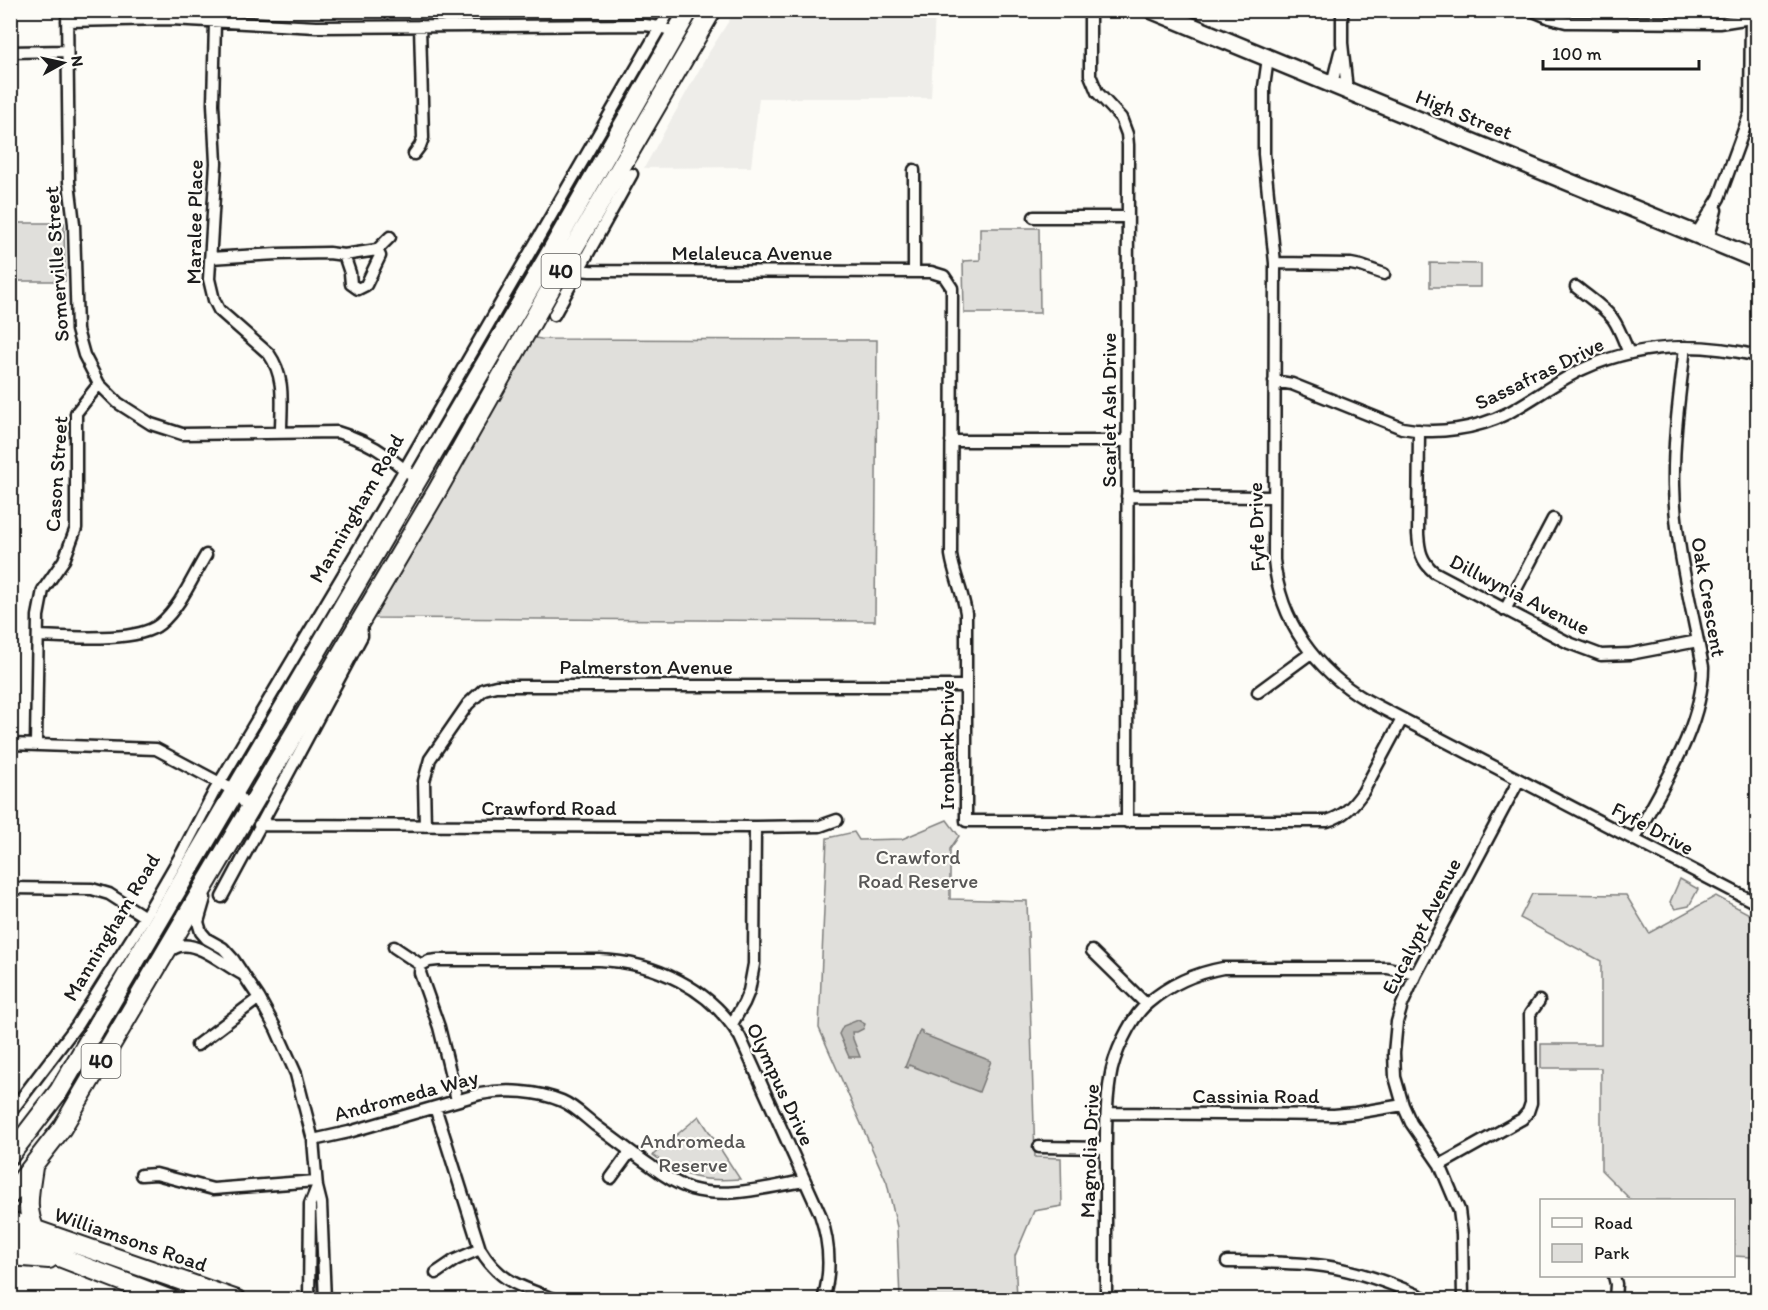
<svg xmlns="http://www.w3.org/2000/svg" width="1768" height="1310" font-family="Itim,sans-serif">
<style>
.built{fill:#eeede9}
.green{fill:#e0dfdb;stroke:#7e7e7c;stroke-width:1.5}
.water{fill:#b7b6b2;stroke:#797876;stroke-width:1.5}
.lines{fill:none;stroke-linecap:round;stroke-linejoin:round}
.street-casing{stroke:#1c1c1c;stroke-width:15}
.secondary-casing{stroke:#1c1c1c;stroke-width:21}
.primary-casing{stroke:#1c1c1c;stroke-width:22}
.street{stroke:#fdfcf7;stroke-width:10}
.secondary{stroke:#fdfcf7;stroke-width:16}
.primary{stroke:#fdfcf7;stroke-width:18}
.labels{text-anchor:middle;dominant-baseline:central;stroke-width:4.5;stroke-linejoin:round;paint-order:stroke}
.shield{fill:#fdfcf7;stroke:#605f5e;stroke-width:1.5}
.shield-label{font-size:20px;font-weight:bold;fill:#1c1c1c}
.street-label{font-size:21px;fill:#1c1c1c;stroke:#fdfcf7}
.park-label{font-size:21px;fill:#575655;stroke:#fdfcf7}
</style>
<rect width="100%" height="100%" fill="#fdfcf7"/>
<filter id="ink" filterUnits="userSpaceOnUse"><feTurbulence type="fractalNoise" baseFrequency=".0167" numOctaves="2"/><feDisplacementMap in="SourceGraphic" scale="12" xChannelSelector="R" yChannelSelector="G"/><feConvolveMatrix kernelMatrix="1 2 1 2 8 2 1 2 1" color-interpolation-filters="sRGB"/></filter>
<g filter="url(#ink)">
<path class="built" d="M 735,11 L 935,11 L 931,98 L 759,98 L 751,167 L 644,168 L 708,54 Z"/>
<path class="green" d="M 11,223 L 64,223 L 65,281 L 11,281 Z
M 980,228 L 1039,228 L 1040,313 L 964,313 L 963,261 L 980,260 Z
M 1430,263 L 1481,264 L 1481,287 L 1430,287 Z
M 524,336 L 541,339 L 877,340 L 875,621 L 374,618 L 365,612 Z
M 947,820 L 959,836 L 950,849 L 950,899 L 1027,901 L 1035,1157 L 1061,1158 L 1062,1206 L 1034,1211 L 1015,1256 L 1017,1299 L 900,1299 L 897,1227 L 887,1183 L 819,1028 L 827,838 L 854,832 L 859,840 L 902,839 Z
M 1680,879 L 1698,889 L 1689,906 L 1675,909 L 1670,902 Z
M 1532,894 L 1626,895 L 1649,933 L 1716,896 L 1753,916 L 1756,923 L 1753,962 L 1753,1076 L 1755,1075 L 1757,1077 L 1755,1242 L 1752,1245 L 1751,1257 L 1734,1256 L 1734,1200 L 1631,1200 L 1601,1170 L 1601,1068 L 1541,1068 L 1541,1044 L 1601,1044 L 1601,961 L 1520,918 Z
M 699,1116 L 740,1179 C 703,1182 682,1178 653,1155 Z"/>
<path class="water" d="M 858,1020 L 865,1024 L 863,1029 L 857,1032 L 852,1032 L 853,1039 L 860,1057 L 849,1057 L 839,1034 L 843,1026 Z
M 920,1030 L 922,1031 L 922,1034 L 991,1061 L 979,1092 L 909,1065 L 908,1068 L 905,1067 Z"/>
<g class="lines">
<defs>
<path id="street" d="M 67,10 L 69,182 L 74,224 L 77,330 L 84,355 L 99,384 L 118,403 L 151,424 L 182,434 L 337,432 C 354,437 371,444 386,455 C 397,463 406,472 418,479
M 1090,10 L 1090,75 L 1097,92 L 1121,118 L 1127,134 L 1128,145 L 1127,822
M 1342,10 L 1342,43 L 1347,90
M 1531,10 L 1550,18 L 1566,22 L 1719,23 L 1751,18
M 67,21 L 171,19 L 316,27 L 645,25 L 660,27 L 676,32
M 215,22 L 213,104 L 216,163 L 209,279 L 214,300 L 219,310 L 269,354 C 286,378 281,404 281,431
M 10,52 L 67,51
M 1268,58 L 1264,87 L 1264,154 L 1275,263 L 1274,560 C 1280,622 1315,670 1368,701 L 1758,904
M 1332,84 L 1340,52
M 414,154 L 420,146 L 423,138 L 420,26
M 1034,217 L 1128,217
M 1696,235 L 1719,198 L 1750,113 L 1751,10
M 1708,240 L 1716,210
M 344,255 L 350,273 L 351,284 L 358,289 L 366,285 L 380,256 L 377,250
M 210,258 L 277,254 L 329,253 L 344,255 L 377,250 L 390,237
M 1275,263 L 1351,264 L 1361,266 L 1384,274
M 561,264 L 579,270 L 590,271 L 931,272 L 944,276 L 952,288 L 951,555 C 954,575 963,593 966,613 L 966,821 L 1327,821 C 1344,816 1353,806 1363,792 L 1402,719
M 914,272 L 914,170
M 1576,287 C 1588,297 1603,306 1613,319 C 1620,329 1624,342 1629,353
M 554,315 L 632,174
M 1274,381 L 1292,384 L 1402,428 C 1437,435 1477,429 1508,413 C 1534,399 1557,381 1583,369 C 1638,344 1699,342 1758,356
M 1419,430 L 1418,534 C 1419,550 1421,561 1434,572 L 1569,643 L 1601,655 L 1630,654 L 1698,641
M 951,441 L 1127,441
M 1127,496 L 1273,497
M 1505,610 L 1553,519
M 38,636 C 68,637 137,643 160,624 C 181,606 192,578 206,555
M 1258,692 L 1311,653
M 10,744 L 156,749 L 235,791 L 249,809
M 36,744 L 38,616 L 43,590 L 64,560 L 76,528 L 76,413 L 99,384
M 259,825 L 755,827 L 820,826 L 837,820
M 425,826 L 424,781 L 430,759 L 468,704 L 484,689 L 496,686 L 965,686
M 1634,840 C 1661,788 1703,727 1703,667 C 1692,607 1675,546 1674,485 C 1673,439 1680,392 1685,347
M 10,888 L 92,889 L 109,894 L 145,917
M 222,897 L 362,636 L 361,623
M 205,898 L 198,922 L 201,932 L 207,939 L 223,948 L 233,959 L 259,998 L 276,1029 L 296,1074 L 313,1140 L 317,1187 L 321,1203 L 325,1300
M 394,947 L 421,965 L 429,961 L 438,960 L 599,960 C 655,962 710,988 740,1037 L 820,1214 C 830,1243 832,1270 823,1300
M 1092,951 L 1146,1004
M 167,952 C 171,950 176,947 180,946 C 199,942 226,966 242,974
M 421,965 L 420,973 L 439,1027 L 457,1100
M 732,1024 L 744,1003 L 749,991 L 754,964 L 755,827
M 197,1045 L 259,998
M 435,1107 L 480,1249 C 500,1283 522,1287 557,1300
M 10,1113 L 77,1025 L 145,917 L 182,853 L 214,792 L 362,543 L 670,10
M 1107,1113 L 1334,1115 L 1355,1113 L 1403,1105
M 313,1140 L 349,1132 L 480,1094 C 506,1089 538,1091 562,1101 C 574,1106 585,1117 595,1125 C 614,1139 632,1153 651,1166 C 663,1175 676,1184 691,1189 C 726,1199 768,1187 804,1181
M 1039,1147 L 1106,1148
M 1440,1165 L 1522,1119 L 1528,1112 L 1531,1103 L 1530,1014 L 1539,1001
M 141,1175 L 156,1174 L 213,1189 L 316,1181
M 611,1178 L 630,1152
M 1227,1262 C 1260,1262 1292,1262 1324,1266 C 1360,1271 1396,1285 1429,1300
M 436,1273 L 455,1260 L 480,1249
M 1614,1276 L 1616,1284 L 1615,1300
M 309,1300 L 310,1204 L 317,1187
M 1106,1300 C 1106,1258 1106,1217 1106,1176 C 1106,1144 1105,1111 1110,1079 C 1113,1056 1130,1018 1148,1003 C 1169,985 1196,973 1223,968 L 1388,968 L 1416,974
M 1463,1300 L 1462,1234 L 1459,1210 L 1440,1165 L 1411,1123 L 1403,1105 L 1395,1077 L 1394,1053 L 1397,1022 L 1402,1005 L 1416,974 L 1519,780"/>
<path id="secondary" d="M 1152,10 L 1758,260"/>
<path id="primary" d="M 10,1155 L 59,1091 L 548,257 L 689,10
M 33,1167 C 30,1189 24,1211 36,1231
M 10,1195 L 62,1128 L 437,491 L 564,265 L 712,10
M 10,1221 L 237,1300
M 10,1238 L 171,1300
M 10,1256 L 49,1259"/>
</defs>
<use href="#street" class="street-casing"/>
<use href="#secondary" class="secondary-casing"/>
<use href="#primary" class="primary-casing"/>
<use href="#street" class="street"/>
<use href="#secondary" class="secondary"/>
<use href="#primary" class="primary"/>
</g>
</g>
<g class="labels">
<g class="shield">
<rect x="541.5" y="254" width="39" height="34" rx="4.5"/>
<rect x="81.5" y="1044" width="39" height="34" rx="4.5"/>
</g>
<g class="shield-label">
<text x="561" y="271">40</text>
<text x="101" y="1061">40</text>
</g>
<g class="street-label">
<text transform="translate(1464 114) rotate(22)">High Street</text>
<text transform="translate(194 222) rotate(-89)">Maralee Place</text>
<text x="752" y="252">Melaleuca Avenue</text>
<text transform="translate(56 264) rotate(-94)">Somerville Street</text>
<text transform="translate(1539 373) rotate(-26)">Sassafras Drive</text>
<text transform="translate(1108 410) rotate(-90)">Scarlet Ash Drive</text>
<text transform="translate(56 474) rotate(-86)">Cason Street</text>
<text transform="translate(356 508) rotate(-60)">Manningham Road</text>
<text transform="translate(1256 527) rotate(-92)">Fyfe Drive</text>
<text transform="translate(1520 594) rotate(27)">Dillwynia Avenue</text>
<text transform="translate(1709 597) rotate(80)">Oak Crescent</text>
<text x="646" y="666">Palmerston Avenue</text>
<text transform="translate(946 745) rotate(-90)">Ironbark Drive</text>
<text x="549" y="807">Crawford Road</text>
<text transform="translate(1653 828) rotate(28)">Fyfe Drive</text>
<text transform="translate(1421 926) rotate(-63)">Eucalypt Avenue</text>
<text transform="translate(111 927) rotate(-59)">Manningham Road</text>
<text transform="translate(781 1084) rotate(65)">Olympus Drive</text>
<text transform="translate(406 1095) rotate(-15)">Andromeda Way</text>
<text x="1256" y="1095">Cassinia Road</text>
<text transform="translate(1089 1151) rotate(-88)">Magnolia Drive</text>
<text transform="translate(131 1239) rotate(19)">Williamsons Road</text>
</g>
<g class="park-label">
<text x="918" y="856">Crawford<tspan x="918" dy="24">Road Reserve</tspan></text>
<text x="693" y="1140">Andromeda<tspan x="693" dy="24">Reserve</tspan></text>
</g>
</g>
<rect width="1768" height="1310" fill="none" stroke="#fdfcf7" stroke-width="36"/>
<rect x="18" y="18" width="1732" height="1274" fill="none" stroke="#1c1c1c" stroke-width="2" filter="url(#ink)"/>
<rect x="1540" y="1199" width="195" height="78" fill="#fdfcf7" stroke="#a3a29f" stroke-width="1.5"/>
<rect x="1552" y="1218" width="30" height="9" fill="#fdfcf7" stroke="#a3a29f" stroke-width="1.5"/>
<text x="1594" y="1229" font-size="18" fill="#1c1c1c">Road</text>
<rect x="1552" y="1244" width="30" height="18" fill="#e0dfdb" stroke="#a3a29f" stroke-width="1.5"/>
<text x="1594" y="1259" font-size="18" fill="#1c1c1c">Park</text>
<g transform="translate(63 63) rotate(82)" stroke="#fdfcf7" stroke-width="4.5" paint-order="stroke">
<path d="M0-4.5L10 22L0 15L-10 22Z" fill="#1c1c1c"/>
<text y="-9" font-size="16" font-weight="bold" text-anchor="middle" fill="#1c1c1c">N</text>
</g>
<path d="M1543 60v9h156v-9" fill="none" stroke="#1c1c1c" stroke-width="3"/>
<text x="1552" y="60" font-size="18" fill="#1c1c1c" stroke="#fdfcf7" stroke-width="4.5" paint-order="stroke">100 m</text>
</svg>
